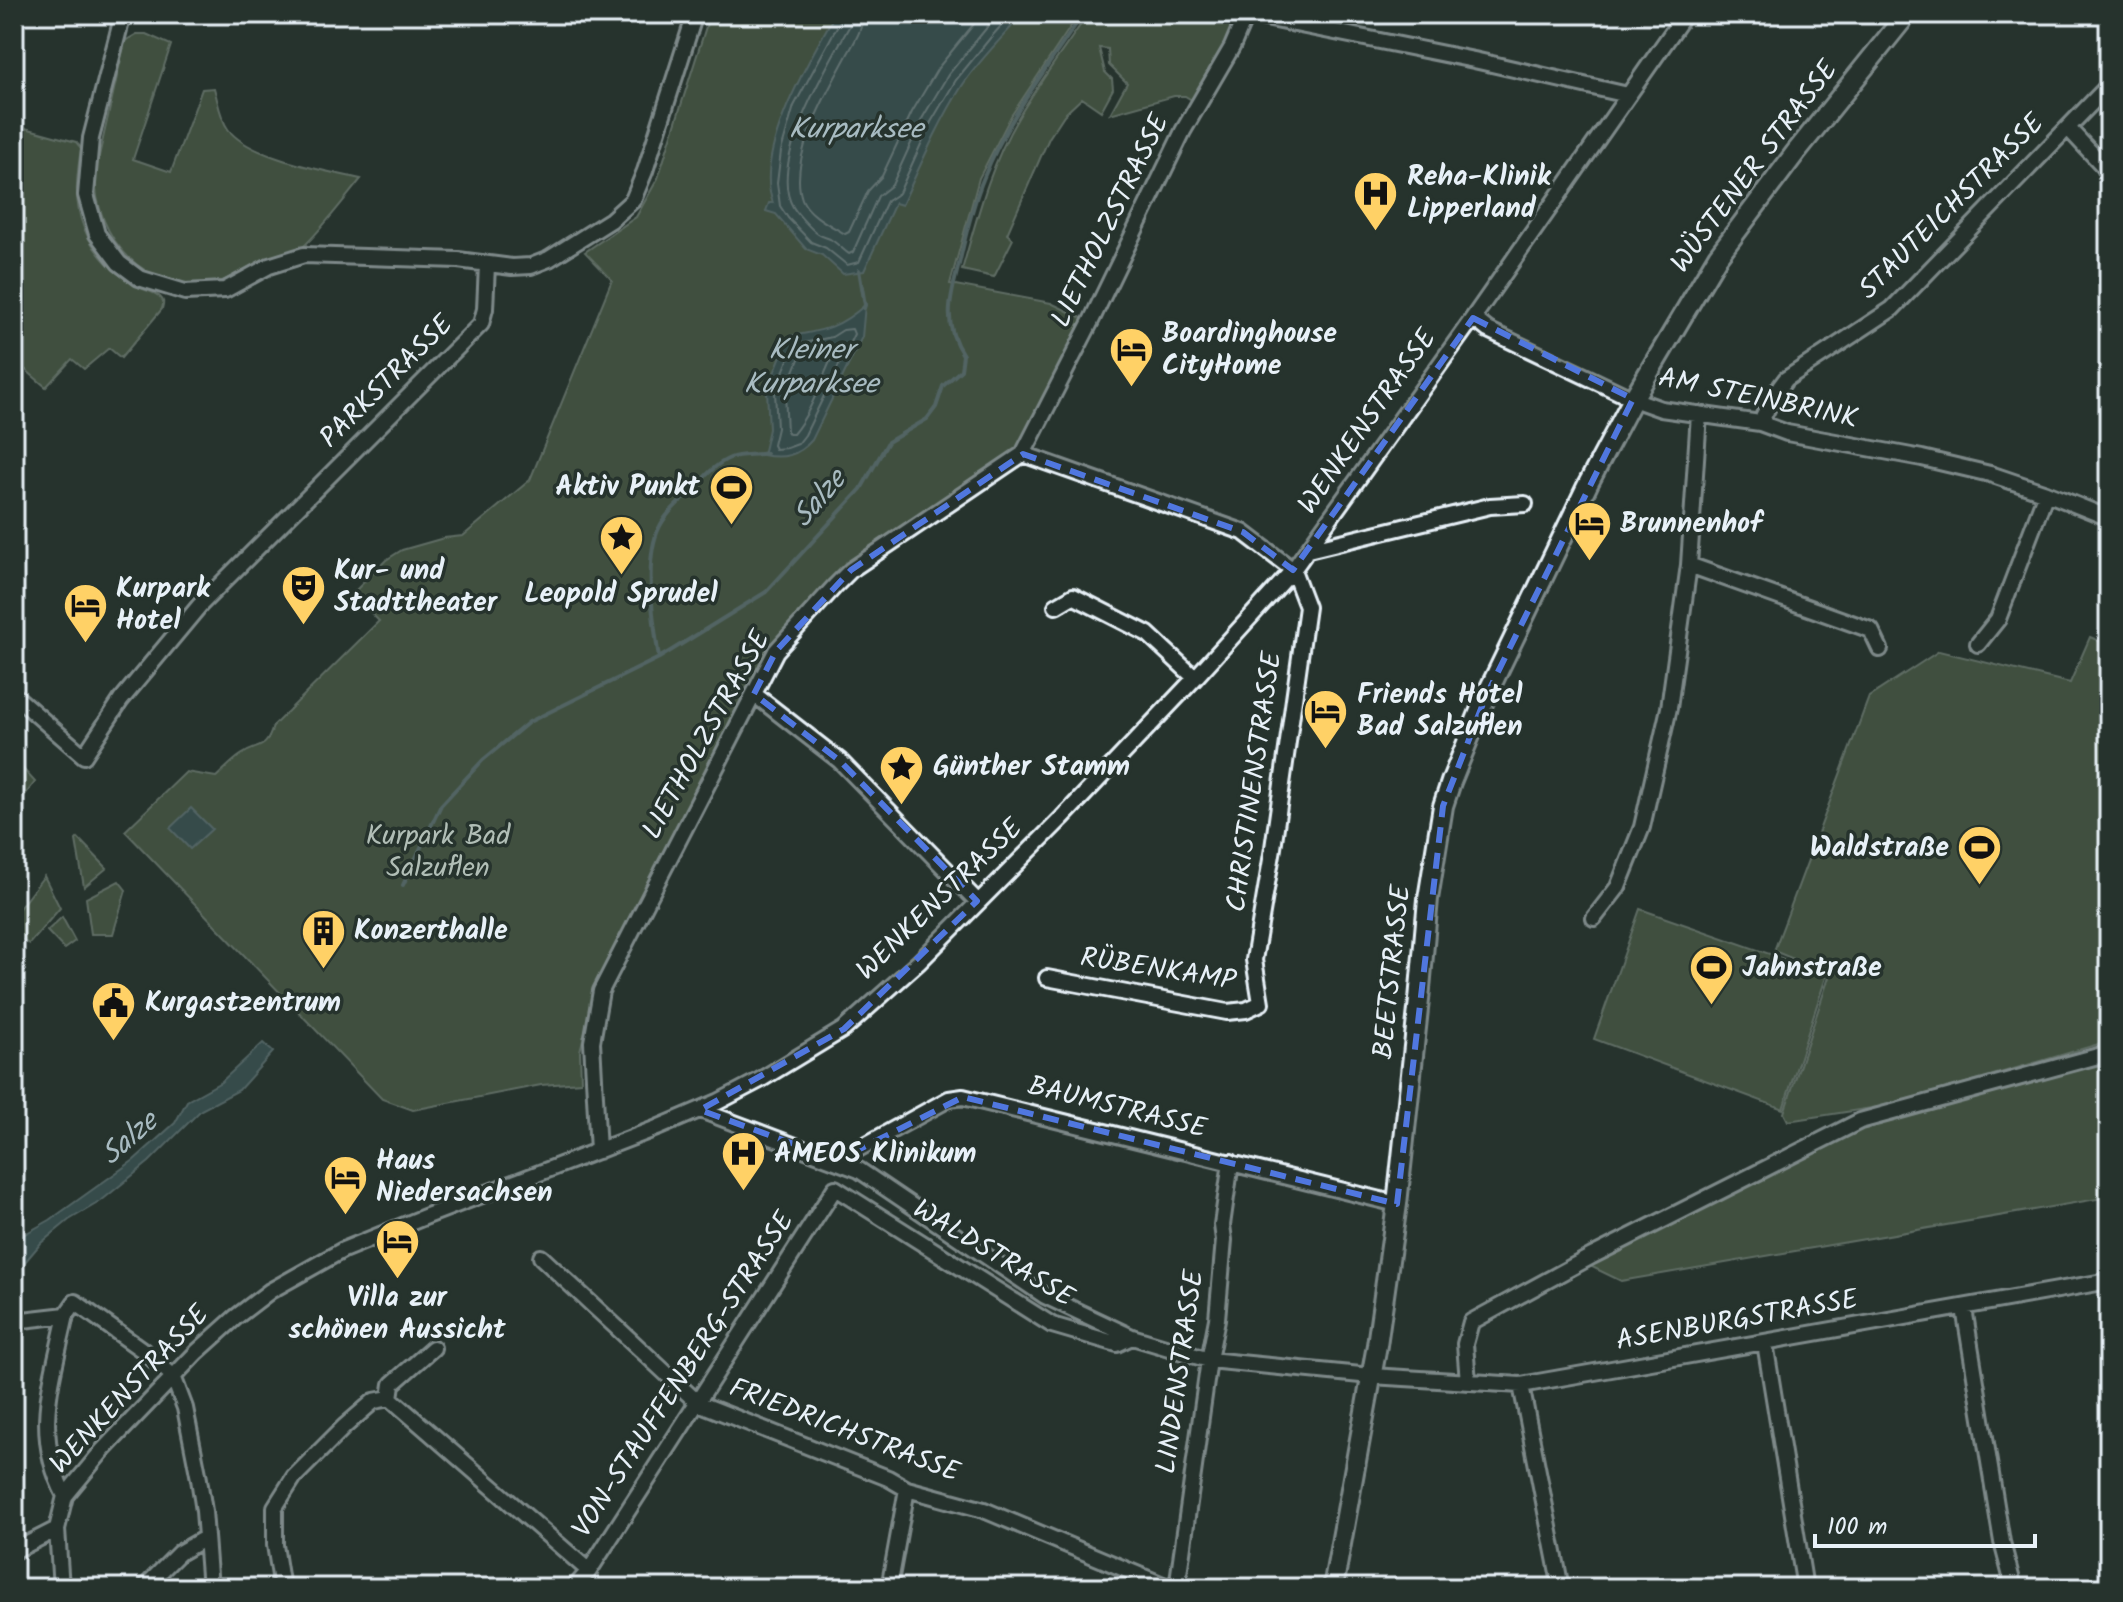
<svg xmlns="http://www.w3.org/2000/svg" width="2123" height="1602" font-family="Kalam,sans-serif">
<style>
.green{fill:#5f7254;stroke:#a4b2a6;stroke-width:2}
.water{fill:#48696e;stroke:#889fa5;stroke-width:2}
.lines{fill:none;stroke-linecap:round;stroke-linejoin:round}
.shore{stroke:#a8bbc1;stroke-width:2}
.stream{stroke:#889fa5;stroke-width:4}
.minor-casing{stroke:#e8f1f8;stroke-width:20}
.major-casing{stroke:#e8f1f8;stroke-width:24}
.minor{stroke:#26332d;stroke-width:14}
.major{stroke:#26332d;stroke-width:18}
.marked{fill:none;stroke:#5077e0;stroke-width:6;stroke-dasharray:16 10;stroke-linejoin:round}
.labels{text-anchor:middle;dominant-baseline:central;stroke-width:7;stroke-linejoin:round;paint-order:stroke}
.street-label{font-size:28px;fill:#e8f1f8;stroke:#26332d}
.poi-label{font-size:28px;font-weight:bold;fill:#e8f1f8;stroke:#26332d;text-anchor:start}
.park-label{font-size:28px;fill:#b1beb6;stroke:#26332d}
.water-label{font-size:30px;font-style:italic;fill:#a8bbc1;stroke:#26332d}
</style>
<rect width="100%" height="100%" fill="#26332d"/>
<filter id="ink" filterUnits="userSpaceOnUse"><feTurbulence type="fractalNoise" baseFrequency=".0125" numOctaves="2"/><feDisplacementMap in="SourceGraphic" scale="16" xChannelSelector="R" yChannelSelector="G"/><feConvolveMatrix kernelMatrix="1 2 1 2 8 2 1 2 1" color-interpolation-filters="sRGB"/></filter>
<g filter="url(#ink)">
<path class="green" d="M 710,14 L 1079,14 L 1011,116 L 979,178 L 950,284 L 1051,303 L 1084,319 L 1025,444 L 847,567 L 771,649 L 595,992 L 580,1051 L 581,1082 L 541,1085 L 413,1110 L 382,1099 L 125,831 L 186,772 L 216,777 C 224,770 232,761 241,755 C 258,743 266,752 273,726 L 379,621 L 352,594 L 386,560 L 402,550 L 444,538 L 463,536 L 530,480 L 612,280 L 585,252 L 636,217 L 658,178 Z
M 1088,14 L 1226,14 L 1235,19 L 1218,64 L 1195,102 L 1185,96 L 1174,96 L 1110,114 L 1127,83 L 1109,65 L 1108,49 L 1099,48 L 1105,72 L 1112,79 L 1113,89 L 1101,111 L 1082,98 L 1064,115 L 1049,138 L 1007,234 L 1013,239 L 994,277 L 962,270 C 977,218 990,165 1018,118 C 1039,82 1065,48 1088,14 Z
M 137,34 L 146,34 L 171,45 L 133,159 L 171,172 L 202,89 L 214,88 C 218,102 220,118 228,129 C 249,158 326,171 361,179 C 350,192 311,243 300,249 C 289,254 275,254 264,259 C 247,267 232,280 214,283 C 145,294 95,240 95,174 L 125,41 Z
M 14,125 L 76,142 L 81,148 C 77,175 73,201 84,228 C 94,253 114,273 138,287 C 144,290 155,292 160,297 C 165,302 163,303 162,309 L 121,358 L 109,348 L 84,369 L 72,359 L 46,387 L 14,360 Z
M 2090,637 L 2109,645 L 2109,1041 L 1891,1105 L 1788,1121 L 1784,1113 L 1830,974 L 1774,951 L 1869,697 L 1939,651 L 2070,683 Z
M 14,759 L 35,782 L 14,809 Z
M 78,838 L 107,868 L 84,887 L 76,840 Z
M 44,876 L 60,908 L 29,944 L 14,935 L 14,915 Z
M 119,881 L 126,890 L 113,934 L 91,934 L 86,898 Z
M 1640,909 L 1827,974 L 1783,1109 L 1594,1039 Z
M 62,917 L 75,941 L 64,949 L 47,931 Z
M 2109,1058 L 2109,1197 L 1621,1281 L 1590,1266 L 1862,1125 Z"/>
<path class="water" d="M 835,14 L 1023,14 C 1002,38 979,60 962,86 C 938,124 921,164 902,205 L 895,203 L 864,271 L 843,274 L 822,255 L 806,249 L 776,214 L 766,211 L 769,203 L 773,203 C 753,152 810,59 835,14 Z
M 865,305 L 862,337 L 812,440 C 798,456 783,459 763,455 L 769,429 L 767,391 L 788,338 L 791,336 C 825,330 839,328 865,305 Z
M 191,808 L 212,829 L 190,849 L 170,828 Z
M 263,1043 L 273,1052 L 239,1090 L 201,1110 L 149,1162 L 101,1201 L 69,1220 L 41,1243 L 14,1275 L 14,1240 L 50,1220 L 134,1160 L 175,1123 L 187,1101 L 221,1082 Z"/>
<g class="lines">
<path class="shore" d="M 841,14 L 840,21 L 794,106 L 781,151 L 777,183 L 780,206 L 788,218 L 811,242 L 826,248 L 847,265 L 859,262 L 887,201 L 899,193 L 931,122 L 956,80 L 991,37 L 1012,14
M 851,14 L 850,25 C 828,65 767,163 793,207 C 797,214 812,230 818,234 C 822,237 826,237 830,239 C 837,243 843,250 849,254 L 853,252 L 878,196 L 892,185 L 923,117 L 948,75 L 998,14
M 863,14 C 863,31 852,45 845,59 C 826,94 788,159 802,199 C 808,215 832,226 845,234 L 849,232 L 868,191 L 882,176 L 912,112 L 938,68 L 982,14
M 843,330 L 852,329 L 854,334 L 805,435 L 798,444 L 787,448 L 775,449 L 773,445 L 777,428 L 775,392 L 794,345 L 832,337 Z
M 829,347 L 833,349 L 834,353 C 821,379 812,412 793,434 L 789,434 L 787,431 L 785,394 L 801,354 L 804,352 Z"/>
<path class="stream" d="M 859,270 L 865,305 L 864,308
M 659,658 C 654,624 643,560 659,528 C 666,513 680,502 692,490 C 703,479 715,464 730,458 C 741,453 755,456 766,453
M 403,885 L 441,805 L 483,760 L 529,722 L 659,658 L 766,592 L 861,489 L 888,442 L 927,419 L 936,407 L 943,386 L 961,370 L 963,355 C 941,322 951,296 960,260 C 966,233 973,203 984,177 C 1007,119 1048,66 1083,14"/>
<defs>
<path id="minor" d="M 123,14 L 91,138 L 86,195 L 97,234 L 119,263 L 139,278 L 185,292 L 225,290 L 269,266 L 304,255 L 458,260 L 512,267 L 531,266 L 549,259 L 611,220 L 633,200 L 645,171 L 695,14
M 1246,14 L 1474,60 L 1628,95
M 2068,128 L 2109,172
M 1473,318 L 1488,330 L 1633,399 L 1661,409 L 1760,423 L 1787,433 L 1922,458 L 1990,474 L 2046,493 L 2109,518
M 1760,423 L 1774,395 L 1786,379 L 1892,309 L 2109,85
M 1023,454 L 1243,532 L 1293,570 L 1307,607 L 1273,848 L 1254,960 L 1261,1003 L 1246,1010 L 1227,1012 L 1047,978
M 1308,550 L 1490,506 L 1525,504
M 1689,565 L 1871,630 L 1880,649
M 1056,606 L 1073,596 L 1148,634 L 1195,678
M 1978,644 L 1998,619 L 2046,493
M 754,694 L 840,761 L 977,901
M 14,695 L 84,756 L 121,700 L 200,605 L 481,324 L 485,309 L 487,265
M 1594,918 L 1618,887 L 1642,827 L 1669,708 L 1689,565 L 1699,414
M 700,1110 L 859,1170 L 1045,1296 L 1132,1337 L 1209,1360 L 1371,1376 L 1521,1385 L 2109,1281
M 598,1151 L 592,1042 L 601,991 L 776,651 L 835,586 L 851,570 L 1023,454 L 1091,321 L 1183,131 L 1232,47 L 1246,14
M 838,1160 L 949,1099 L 963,1097 L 1397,1204
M 541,1257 L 698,1403 L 888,1478 L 907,1489 L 984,1510 L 1170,1588
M 1964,1308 L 2002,1542 L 2014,1588
M 14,1321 L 66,1315
M 1765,1343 L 1805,1588
M 1468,1382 L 1465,1344 L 1471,1322 L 1592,1256 L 1860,1121 L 2109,1053
M 1521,1385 L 1561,1588
M 390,1398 L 589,1571
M 390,1398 L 392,1384 L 433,1348
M 65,1496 C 32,1433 52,1381 66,1315 L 75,1302 L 141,1349 L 173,1376 L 185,1408 L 199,1479 L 204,1511 L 210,1588
M 57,1529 L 61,1588
M 14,1551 L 57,1529 L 65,1496 L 103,1450 L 197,1352 L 236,1317 L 270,1291 L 343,1250 L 427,1216 L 657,1128 L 718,1102 L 760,1080 L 844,1029 L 919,962 L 1062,818 L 1195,678 L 1293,570 L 1473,318 L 1685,14
M 144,1588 L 179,1553 L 205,1538
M 282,1588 L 275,1545 L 275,1507 L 294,1477 L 345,1426 L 374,1401 L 390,1398
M 574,1588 L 589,1571 L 835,1188 L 1052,1325 L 1117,1344 L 1132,1337
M 889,1588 L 907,1489
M 1177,1588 L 1209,1360 L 1217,1319 L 1224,1240 L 1222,1225 L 1231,1162"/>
<path id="major" d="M 1333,1588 L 1377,1345 L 1397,1204 L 1419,1000 L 1428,899 L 1443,806 L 1451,782 L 1486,696 L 1588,484 L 1633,399 L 1718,256 L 1796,152 L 1907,14"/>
</defs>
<use href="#minor" class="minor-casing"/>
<use href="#major" class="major-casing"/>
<use href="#minor" class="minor"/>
<use href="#major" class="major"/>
</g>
</g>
<path d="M0 0H2123V1602H0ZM 1473,318 L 1633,399 L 1486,696 L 1443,806 L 1397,1204 L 963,1097 L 838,1160 L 700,1110 L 844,1029 L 977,901 L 840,761 L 754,694 L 776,651 L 851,570 L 1023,454 L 1243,532 L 1293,570 Z" fill="#26332d" fill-opacity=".55" fill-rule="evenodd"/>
<path class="marked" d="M 1473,318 L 1633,399 L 1486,696 L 1443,806 L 1397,1204 L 963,1097 L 838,1160 L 700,1110 L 844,1029 L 977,901 L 840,761 L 754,694 L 776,651 L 851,570 L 1023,454 L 1243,532 L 1293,570 Z"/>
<defs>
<symbol id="hospital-pin" viewBox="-11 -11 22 30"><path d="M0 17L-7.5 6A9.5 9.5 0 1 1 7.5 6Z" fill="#ffd166" stroke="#26332d"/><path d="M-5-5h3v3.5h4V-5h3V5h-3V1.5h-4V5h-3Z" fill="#111"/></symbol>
<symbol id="hotel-pin" viewBox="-11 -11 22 30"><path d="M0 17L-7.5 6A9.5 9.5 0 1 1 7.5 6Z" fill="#ffd166" stroke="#26332d"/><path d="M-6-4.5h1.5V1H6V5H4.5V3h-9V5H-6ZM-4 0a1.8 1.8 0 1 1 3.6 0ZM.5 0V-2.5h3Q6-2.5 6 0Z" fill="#111"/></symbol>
<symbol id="stadium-pin" viewBox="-11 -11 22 30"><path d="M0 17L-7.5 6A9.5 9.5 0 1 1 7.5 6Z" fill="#ffd166" stroke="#26332d"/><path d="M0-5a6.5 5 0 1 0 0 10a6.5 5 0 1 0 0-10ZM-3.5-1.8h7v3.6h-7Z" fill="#111"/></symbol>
<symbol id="sight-pin" viewBox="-11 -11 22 30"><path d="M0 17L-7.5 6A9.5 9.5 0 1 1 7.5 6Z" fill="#ffd166" stroke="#26332d"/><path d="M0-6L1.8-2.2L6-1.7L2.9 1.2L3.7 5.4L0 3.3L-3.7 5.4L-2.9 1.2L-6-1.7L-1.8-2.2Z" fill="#111"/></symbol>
<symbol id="theatre-pin" viewBox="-11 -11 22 30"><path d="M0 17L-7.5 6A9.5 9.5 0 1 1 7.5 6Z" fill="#ffd166" stroke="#26332d"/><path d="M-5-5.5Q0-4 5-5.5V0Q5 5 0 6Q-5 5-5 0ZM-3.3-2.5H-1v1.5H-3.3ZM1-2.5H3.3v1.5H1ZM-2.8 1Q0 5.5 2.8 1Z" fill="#111"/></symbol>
<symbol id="building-pin" viewBox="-11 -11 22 30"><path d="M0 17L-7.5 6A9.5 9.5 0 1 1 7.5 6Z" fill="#ffd166" stroke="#26332d"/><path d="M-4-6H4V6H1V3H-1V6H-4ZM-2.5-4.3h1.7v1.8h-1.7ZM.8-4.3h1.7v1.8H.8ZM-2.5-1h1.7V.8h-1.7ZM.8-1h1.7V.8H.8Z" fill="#111"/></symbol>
<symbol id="civic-pin" viewBox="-11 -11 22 30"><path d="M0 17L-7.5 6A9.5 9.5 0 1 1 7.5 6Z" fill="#ffd166" stroke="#26332d"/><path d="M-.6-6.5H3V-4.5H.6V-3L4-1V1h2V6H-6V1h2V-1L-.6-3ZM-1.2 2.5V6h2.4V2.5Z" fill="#111"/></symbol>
</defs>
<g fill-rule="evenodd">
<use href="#hospital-pin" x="1350" y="168" width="51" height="69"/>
<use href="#hotel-pin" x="1106" y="324" width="51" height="69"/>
<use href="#stadium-pin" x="706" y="462" width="51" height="69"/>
<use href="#hotel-pin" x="1564" y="498" width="51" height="69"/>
<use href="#sight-pin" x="596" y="512" width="51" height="69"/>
<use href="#theatre-pin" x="278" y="562" width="51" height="69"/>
<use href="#hotel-pin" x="60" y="580" width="51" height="69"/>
<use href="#hotel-pin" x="1300" y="686" width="51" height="69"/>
<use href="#sight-pin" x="876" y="742" width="51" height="69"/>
<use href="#stadium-pin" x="1954" y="822" width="51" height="69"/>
<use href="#building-pin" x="298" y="906" width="51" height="69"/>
<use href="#stadium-pin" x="1686" y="942" width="51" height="69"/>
<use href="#civic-pin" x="88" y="978" width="51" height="69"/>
<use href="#hospital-pin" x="718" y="1128" width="51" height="69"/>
<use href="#hotel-pin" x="320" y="1152" width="51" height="69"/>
<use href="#hotel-pin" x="372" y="1216" width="51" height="69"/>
</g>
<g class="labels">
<g class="street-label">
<text transform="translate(1755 167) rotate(-53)">WÜSTENER STRASSE</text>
<text transform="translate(1952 207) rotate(-45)">STAUTEICHSTRASSE</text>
<text transform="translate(1111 221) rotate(-64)">LIETHOLZSTRASSE</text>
<text transform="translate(387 382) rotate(-45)">PARKSTRASSE</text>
<text transform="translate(1758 399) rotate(12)">AM STEINBRINK</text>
<text transform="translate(1368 422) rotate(-55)">WENKENSTRASSE</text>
<text transform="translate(707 735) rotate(-61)">LIETHOLZSTRASSE</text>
<text transform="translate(1255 782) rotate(-82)">CHRISTINENSTRASSE</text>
<text transform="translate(940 900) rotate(-44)">WENKENSTRASSE</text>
<text transform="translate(1158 970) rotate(9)">RÜBENKAMP</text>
<text transform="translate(1393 972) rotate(-84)">BEETSTRASSE</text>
<text transform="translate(1117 1108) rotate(14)">BAUMSTRASSE</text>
<text transform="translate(993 1254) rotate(31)">WALDSTRASSE</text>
<text transform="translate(1737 1321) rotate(-10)">ASENBURGSTRASSE</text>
<text transform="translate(1181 1372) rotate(-82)">LINDENSTRASSE</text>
<text transform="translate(684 1375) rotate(-57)">VON-STAUFFENBERG-STRASSE</text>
<text transform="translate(130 1390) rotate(-47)">WENKENSTRASSE</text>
<text transform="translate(844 1431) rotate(21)">FRIEDRICHSTRASSE</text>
</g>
<g class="poi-label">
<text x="1407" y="177">Reha-Klinik<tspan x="1407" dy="32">Lipperland</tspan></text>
<text x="1162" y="334">Boardinghouse<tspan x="1162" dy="32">CityHome</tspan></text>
<text x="700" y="487" text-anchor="end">Aktiv Punkt</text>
<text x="1620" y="524">Brunnenhof</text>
<text x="334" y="571">Kur- und<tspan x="334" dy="32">Stadttheater</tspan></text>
<text x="116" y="589">Kurpark<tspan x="116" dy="32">Hotel</tspan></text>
<text x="621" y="594" text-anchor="middle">Leopold Sprudel</text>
<text x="1357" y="695">Friends Hotel<tspan x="1357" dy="32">Bad Salzuflen</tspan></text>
<text x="933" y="767">Günther Stamm</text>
<text x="1949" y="848" text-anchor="end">Waldstraße</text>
<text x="354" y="931">Konzerthalle</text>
<text x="1742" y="968">Jahnstraße</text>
<text x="145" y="1003">Kurgastzentrum</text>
<text x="774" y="1154">AMEOS Klinikum</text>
<text x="376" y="1161">Haus<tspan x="376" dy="32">Niedersachsen</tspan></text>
<text x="397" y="1298" text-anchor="middle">Villa zur<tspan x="397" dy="32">schönen Aussicht</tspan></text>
</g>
<g class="park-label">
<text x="438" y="836">Kurpark Bad<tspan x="438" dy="32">Salzuflen</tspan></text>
</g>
<g class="water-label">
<text x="856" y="130">Kurparksee</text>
<text x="811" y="351">Kleiner<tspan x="811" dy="34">Kurparksee</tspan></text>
<text transform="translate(820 499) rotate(-49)">Salze</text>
<text transform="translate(130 1139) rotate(-41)">Salze</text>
</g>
</g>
<rect width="2123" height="1602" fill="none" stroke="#26332d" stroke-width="48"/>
<rect x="24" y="24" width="2075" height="1554" fill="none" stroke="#e8f1f8" stroke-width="3" filter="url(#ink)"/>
<path d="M1815 1534v12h220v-12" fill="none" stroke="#e8f1f8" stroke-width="4"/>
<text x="1827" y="1534" font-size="24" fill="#e8f1f8" stroke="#26332d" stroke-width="6" paint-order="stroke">100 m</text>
</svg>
